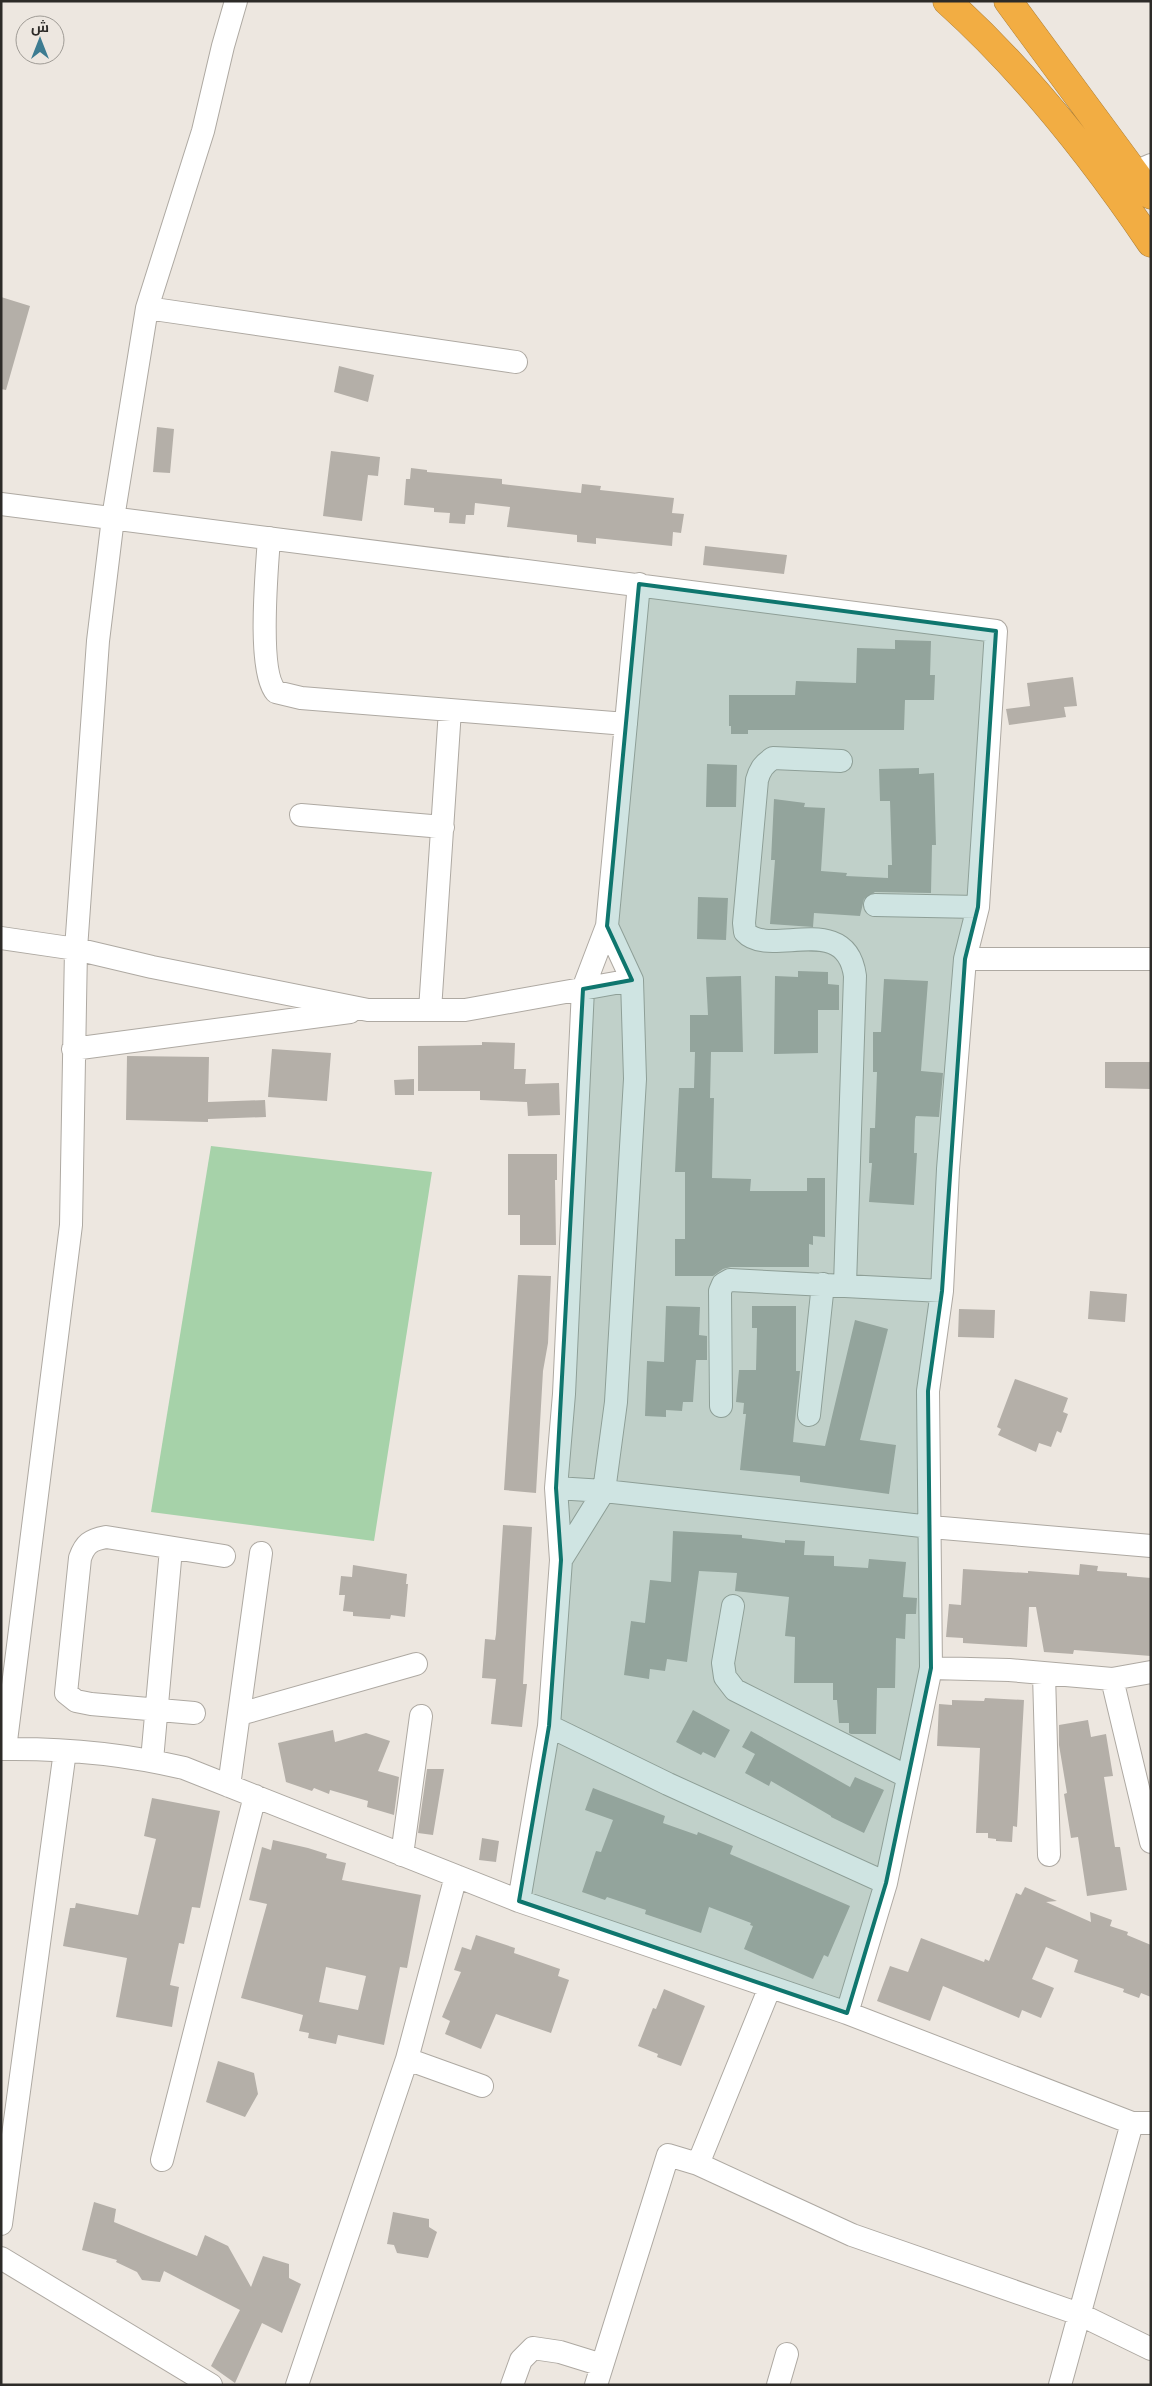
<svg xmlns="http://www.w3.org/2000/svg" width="1152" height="2386" font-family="Helvetica,Cairo,sans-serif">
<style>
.green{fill:#a6d2a9}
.building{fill:#b4afa8;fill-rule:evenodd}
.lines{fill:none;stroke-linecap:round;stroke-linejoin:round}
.minor-casing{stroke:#aea9a2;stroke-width:24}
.highway-casing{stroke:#ad803a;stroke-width:29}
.minor{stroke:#fff;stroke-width:22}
.highway{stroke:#f2ad43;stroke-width:28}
.marked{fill:#0f766e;fill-opacity:0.2;stroke:#0f766e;stroke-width:4;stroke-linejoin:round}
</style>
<rect width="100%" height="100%" fill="#ede7e0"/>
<path class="green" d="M 211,1146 L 432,1172 L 374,1541 L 151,1512 Z"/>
<path class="building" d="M 1,297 L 30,306 L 6,390 L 1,389 Z
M 339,366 L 374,375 L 368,402 L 334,392 Z
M 157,427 L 174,429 L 170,473 L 153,472 Z
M 331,451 L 380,457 L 378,476 L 368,475 L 362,521 L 323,516 Z
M 411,468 L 427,470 L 427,472 L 502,479 L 502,484 L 581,493 L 582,484 L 601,486 L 600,490 L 674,498 L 672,513 L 684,514 L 681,533 L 673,532 L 672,546 L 596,538 L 596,544 L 577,542 L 577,535 L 507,527 L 510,507 L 475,503 L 474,515 L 466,515 L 465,524 L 449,523 L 450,513 L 434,512 L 434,508 L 404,505 L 406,479 L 410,479 Z
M 705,546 L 787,555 L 784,574 L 703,565 Z
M 895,640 L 931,641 L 930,675 L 935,675 L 934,700 L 905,700 L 904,730 L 748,730 L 748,734 L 731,734 L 731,726 L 729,726 L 729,695 L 795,695 L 796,681 L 856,683 L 857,648 L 895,649 Z
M 1073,677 L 1077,706 L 1064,707 L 1066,717 L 1009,725 L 1006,709 L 1030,706 L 1027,683 Z
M 707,764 L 737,765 L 736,807 L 706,807 Z
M 919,768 L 919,774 L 934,773 L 936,845 L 932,845 L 931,893 L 875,892 L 864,899 L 860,916 L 814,913 L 813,927 L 770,924 L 775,860 L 771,860 L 774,799 L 805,803 L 804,807 L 825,808 L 821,871 L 847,873 L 846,876 L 888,878 L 888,865 L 892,865 L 890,801 L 880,801 L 879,769 Z
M 698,897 L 728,898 L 726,940 L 697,939 Z
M 798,971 L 828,972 L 828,984 L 839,985 L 839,1010 L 818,1010 L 818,1053 L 774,1054 L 775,976 L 798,977 Z
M 741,976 L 743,1052 L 711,1052 L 710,1098 L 714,1098 L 712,1178 L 751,1179 L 750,1191 L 807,1191 L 807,1178 L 825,1178 L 825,1237 L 813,1236 L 813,1245 L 809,1244 L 809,1267 L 731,1267 L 723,1269 L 713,1276 L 675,1276 L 675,1239 L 685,1239 L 685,1172 L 675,1172 L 679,1088 L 694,1088 L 695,1052 L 690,1052 L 690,1015 L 708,1015 L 706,977 Z
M 884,979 L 928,981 L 921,1071 L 943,1073 L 939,1117 L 916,1116 L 915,1119 L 914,1153 L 917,1153 L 914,1205 L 869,1202 L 872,1163 L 869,1163 L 870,1128 L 875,1128 L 877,1072 L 873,1072 L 873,1032 L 881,1032 Z
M 482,1042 L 515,1043 L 514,1069 L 526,1069 L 525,1084 L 559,1083 L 560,1115 L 528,1116 L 527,1102 L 480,1100 L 480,1091 L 418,1091 L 418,1046 L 482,1045 Z
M 272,1049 L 331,1053 L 327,1101 L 268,1097 Z
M 127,1056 L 209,1057 L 208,1102 L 265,1100 L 266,1117 L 208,1119 L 208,1122 L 126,1120 Z
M 1105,1062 L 1151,1062 L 1151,1089 L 1105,1088 Z
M 414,1079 L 414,1095 L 395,1095 L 394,1080 Z
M 508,1154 L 557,1154 L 557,1180 L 555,1180 L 556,1245 L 520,1245 L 520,1215 L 508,1215 Z
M 518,1275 L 551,1276 L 548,1343 L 543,1371 L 536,1493 L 504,1490 Z
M 1090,1291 L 1127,1294 L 1125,1322 L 1088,1319 Z
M 666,1306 L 700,1307 L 699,1335 L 707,1336 L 707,1360 L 696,1360 L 693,1402 L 683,1402 L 682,1411 L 666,1410 L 666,1417 L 645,1416 L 647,1361 L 664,1362 Z
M 752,1306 L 796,1306 L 796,1371 L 800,1371 L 793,1442 L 825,1446 L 855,1320 L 888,1329 L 860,1440 L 896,1445 L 889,1494 L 800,1482 L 800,1476 L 740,1470 L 746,1414 L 743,1414 L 744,1403 L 736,1402 L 739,1370 L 756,1370 L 757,1328 L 752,1328 Z
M 959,1309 L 995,1310 L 994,1338 L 958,1337 Z
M 1015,1379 L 1068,1398 L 1063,1412 L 1068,1414 L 1061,1433 L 1057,1431 L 1051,1447 L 1039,1443 L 1036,1452 L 998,1435 L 1001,1429 L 997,1427 Z
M 503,1525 L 532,1527 L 523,1684 L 527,1684 L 522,1727 L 491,1724 L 496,1679 L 482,1678 L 485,1639 L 495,1640 L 496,1634 Z
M 673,1531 L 742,1535 L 742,1538 L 785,1543 L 785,1540 L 805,1541 L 804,1555 L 834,1556 L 834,1566 L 868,1568 L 869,1559 L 906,1562 L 903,1597 L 917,1598 L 916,1614 L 906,1614 L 905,1639 L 896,1638 L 895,1688 L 877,1688 L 876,1734 L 851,1734 L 849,1733 L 849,1723 L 839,1723 L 837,1700 L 833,1700 L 833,1683 L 794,1683 L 795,1637 L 785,1636 L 789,1597 L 735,1591 L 737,1573 L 699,1571 L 687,1662 L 667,1659 L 665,1671 L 650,1669 L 649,1679 L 624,1675 L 631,1621 L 645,1623 L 650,1580 L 671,1582 Z
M 1080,1564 L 1098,1566 L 1097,1571 L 1127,1573 L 1127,1576 L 1151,1578 L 1151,1656 L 1074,1650 L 1073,1654 L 1044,1652 L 1036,1607 L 1029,1607 L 1027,1647 L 963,1643 L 963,1638 L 946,1637 L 949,1604 L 961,1605 L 963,1569 L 1028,1573 L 1028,1571 L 1079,1575 Z
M 353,1565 L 407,1574 L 406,1584 L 408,1584 L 405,1617 L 391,1615 L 390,1619 L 353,1616 L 353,1612 L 343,1611 L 345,1595 L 339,1595 L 341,1576 L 352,1577 Z
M 985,1698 L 1024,1700 L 1017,1827 L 1013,1826 L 1012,1842 L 996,1841 L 996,1839 L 988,1838 L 988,1833 L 976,1833 L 980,1748 L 937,1746 L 939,1704 L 952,1705 L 952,1700 L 984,1701 Z
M 693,1710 L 730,1730 L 715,1758 L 703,1752 L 701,1755 L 676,1742 Z
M 1088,1720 L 1091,1737 L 1106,1734 L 1113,1776 L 1104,1777 L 1115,1847 L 1120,1847 L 1127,1890 L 1087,1896 L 1078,1837 L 1071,1838 L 1064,1794 L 1067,1793 L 1059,1745 L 1059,1725 Z
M 333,1730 L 335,1742 L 366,1733 L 390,1741 L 378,1771 L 399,1777 L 394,1815 L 367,1807 L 368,1801 L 330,1790 L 329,1794 L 314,1788 L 312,1791 L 286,1782 L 278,1743 Z
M 751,1731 L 850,1787 L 855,1777 L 884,1790 L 864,1833 L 831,1817 L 831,1816 L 771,1781 L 769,1786 L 745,1773 L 755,1754 L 742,1747 Z
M 427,1769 L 444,1769 L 433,1835 L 418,1833 Z
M 593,1788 L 665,1816 L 663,1823 L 697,1835 L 698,1832 L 733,1846 L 730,1854 L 850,1906 L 828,1957 L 824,1955 L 813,1979 L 744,1949 L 753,1926 L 750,1925 L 751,1923 L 709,1907 L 701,1933 L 645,1914 L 646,1910 L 607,1897 L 605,1900 L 582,1892 L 596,1851 L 601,1852 L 613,1820 L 585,1810 Z
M 152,1798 L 220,1811 L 200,1908 L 192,1907 L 184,1944 L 179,1943 L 170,1985 L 179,1987 L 172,2027 L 116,2017 L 127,1958 L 63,1946 L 70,1908 L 75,1908 L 76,1903 L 138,1915 L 156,1839 L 144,1836 Z
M 482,1838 L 499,1841 L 496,1862 L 479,1860 Z
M 273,1840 L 308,1848 L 327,1854 L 326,1858 L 346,1863 L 342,1880 L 421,1895 L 407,1968 L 400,1967 L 384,2045 L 338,2035 L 336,2044 L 308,2038 L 309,2033 L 299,2031 L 303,2015 L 241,1998 L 267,1904 L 249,1900 L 262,1847 L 271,1850 ZM 326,1967 L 366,1976 L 358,2010 L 319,2002 Z
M 1025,1887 L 1057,1901 L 1046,1902 L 1091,1922 L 1090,1912 L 1112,1920 L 1110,1926 L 1128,1932 L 1127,1935 L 1151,1945 L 1151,1997 L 1141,1993 L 1139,1998 L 1123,1992 L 1124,1989 L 1074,1972 L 1078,1960 L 1046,1947 L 1032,1979 L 1054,1988 L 1041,2018 L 1022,2010 L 1019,2018 L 943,1986 L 930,2021 L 877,2001 L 890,1966 L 908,1972 L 921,1938 L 984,1962 L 985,1959 L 989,1961 L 1016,1893 L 1021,1895 Z
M 476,1935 L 515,1948 L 514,1953 L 560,1969 L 558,1976 L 569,1980 L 551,2033 L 496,2014 L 481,2049 L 445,2034 L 450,2021 L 442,2017 L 461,1972 L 454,1970 L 462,1947 L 471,1950 Z
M 664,1989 L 705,2006 L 681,2066 L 657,2057 L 658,2054 L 638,2046 L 653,2008 L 656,2009 Z
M 218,2061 L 254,2073 L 258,2094 L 245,2117 L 206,2102 Z
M 94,2202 L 116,2209 L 114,2222 L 197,2256 L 205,2235 L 228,2246 L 251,2287 L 263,2256 L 289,2264 L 289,2278 L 301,2284 L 282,2333 L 262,2323 L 235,2383 L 211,2366 L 240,2310 L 164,2271 L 160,2282 L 142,2280 L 137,2272 L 116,2262 L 117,2260 L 82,2250 Z
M 393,2212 L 429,2219 L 429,2227 L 437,2232 L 428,2258 L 397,2253 L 394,2245 L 387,2244 Z"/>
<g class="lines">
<defs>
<path id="minor" d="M 1135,172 L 1151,165
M 147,308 L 516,362
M 1,504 L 996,631 L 978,907 L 965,959 L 948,1169 L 942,1291 L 928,1391 L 931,1668 L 886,1883
M 269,538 C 267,569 257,671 276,692 L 301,698 L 626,724
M 841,761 L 773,758 C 764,764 760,769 757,780 L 744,923 L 745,932 C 769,959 846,910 855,976 L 845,1285
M 301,815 L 443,827
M 875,905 L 978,907
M 1,938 L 76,949 L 152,967 L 368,1010 L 465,1010 L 632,980
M 965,959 L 1151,959
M 430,1010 L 450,710
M 73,1049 L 350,1012
M 721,1406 L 720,1291 L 723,1284 L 730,1280 L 942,1291
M 809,1415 L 823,1284
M 556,1488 L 604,1491 L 931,1527 L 1151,1546
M 561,1560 L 604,1491 L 616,1402 L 635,1079 L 632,980 L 607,926
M 733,1606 L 723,1663 L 725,1677 L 735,1690 L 908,1777
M 931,1668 L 1009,1670 L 1112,1679 L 1151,1672
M 1044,1674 L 1049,1855
M 1112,1679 L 1151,1842
M 194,1713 L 91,1704 L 76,1701 L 66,1693 L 80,1558 C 85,1544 90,1540 106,1537 L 224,1556
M 240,1714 L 416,1664
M 549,1726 L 668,1784 L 886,1883 L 847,2013
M 1,1749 C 62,1748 125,1754 184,1768 L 519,1901 L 847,2013 L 1132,2123 L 1151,2123
M 5,1749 L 71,1225 L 76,949 L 98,641 L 113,518 L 147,308 L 203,131 L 223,46 L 236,1
M 152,1760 L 171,1549
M 229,1786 L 261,1553
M 402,1855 L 421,1716
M 456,1876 L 407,2059 L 482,2086
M 519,1901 L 549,1726 L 561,1560 L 556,1488 L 564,1394 L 583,989 L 607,926 L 639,584
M 162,2160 L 255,1796
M 698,2164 L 770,1987
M 1,2224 L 65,1751
M 1,2258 L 211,2385
M 297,2385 L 407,2059
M 512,2385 L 521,2360 L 533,2348 L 560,2352 L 602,2365
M 596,2385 L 668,2155 L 698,2164 L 852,2235 L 1079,2314 L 1151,2349
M 778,2385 L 787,2354
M 1060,2385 L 1132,2123"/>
<path id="highway" d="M 947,1 C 1025,71 1092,156 1151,243
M 1008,1 L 1151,195"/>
</defs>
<use href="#minor" class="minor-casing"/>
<use href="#highway" class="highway-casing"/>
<use href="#minor" class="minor"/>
<use href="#highway" class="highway"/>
</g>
<path class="marked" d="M 639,584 L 996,631 L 978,907 L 965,959 L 942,1291 L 928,1391 L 931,1668 L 886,1883 L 847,2013 L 519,1901 L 549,1726 L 561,1560 L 556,1488 L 583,989 L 632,980 L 607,926 Z"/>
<rect width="1152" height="2386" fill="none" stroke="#2d2b28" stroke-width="5"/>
<g transform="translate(40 40)"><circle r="24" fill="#ede7e0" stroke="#a09c96"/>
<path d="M0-4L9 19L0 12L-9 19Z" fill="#3d7c91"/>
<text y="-8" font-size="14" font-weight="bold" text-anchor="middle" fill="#2d2b28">ش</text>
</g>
</svg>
